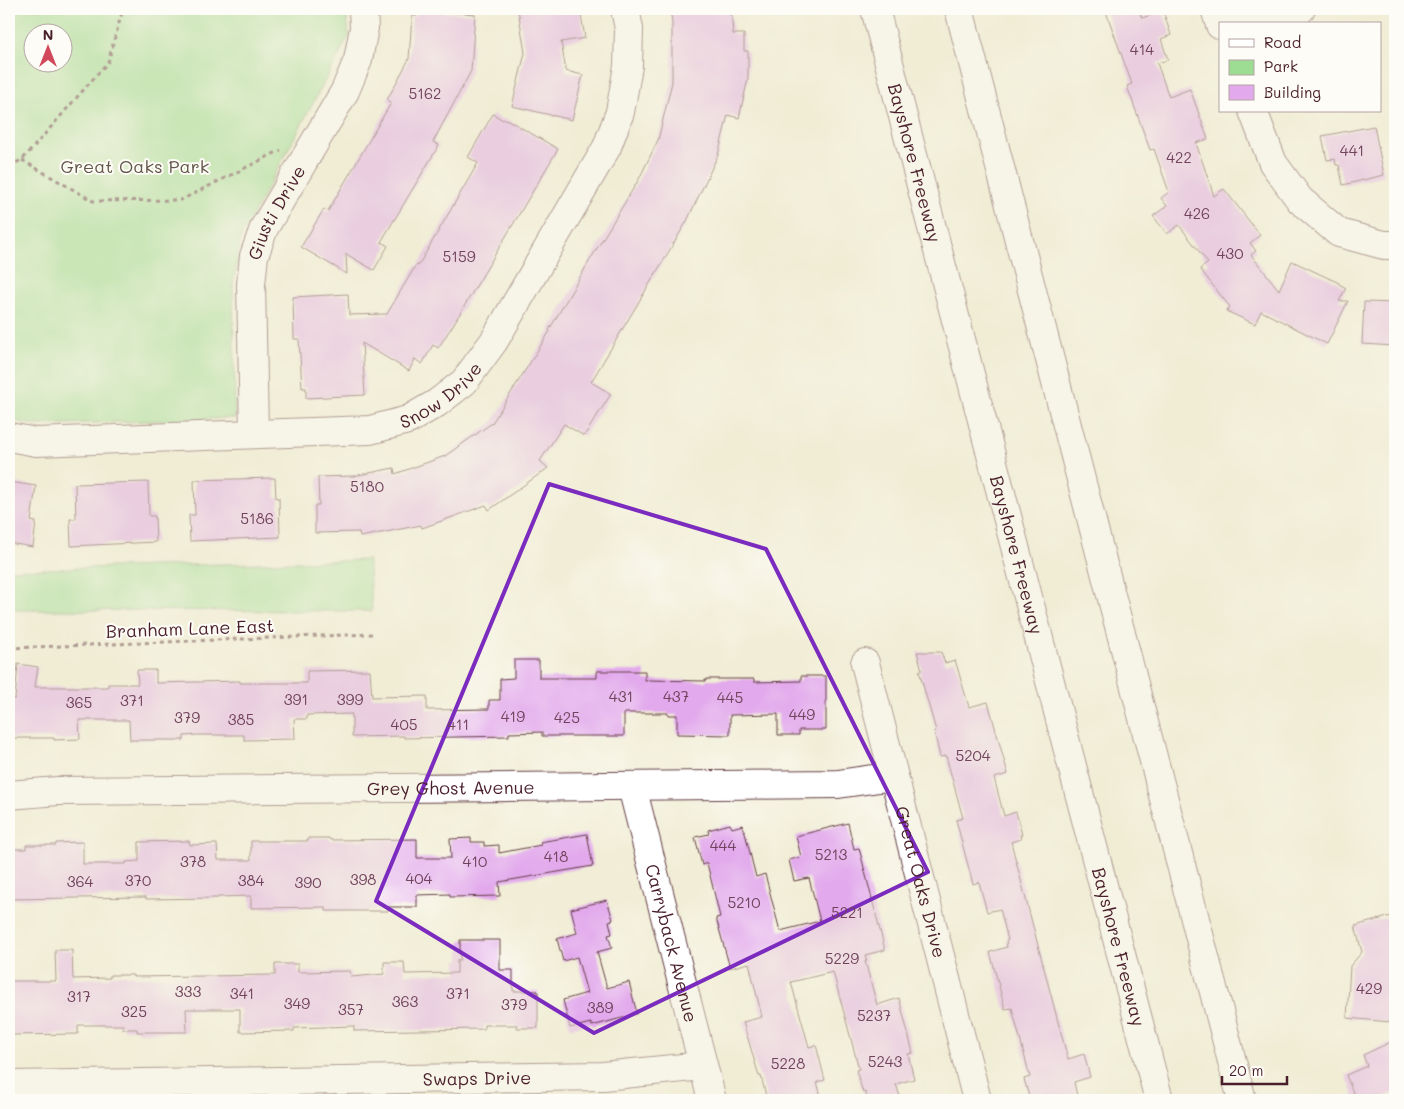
<svg xmlns="http://www.w3.org/2000/svg" width="1404" height="1109" font-family="Mali,sans-serif">
<style>
.green{fill:#9cdd93;stroke:#737e5f;fill-rule:evenodd}
.building{fill:#e2a9ec}
.lines{fill:none;stroke-linecap:round;stroke-linejoin:round}
.minor-casing{stroke:#633e45;stroke-width:30}
.highway-casing{stroke:#633e45;stroke-width:30}
.path{stroke:#633e45;stroke-width:3;stroke-dasharray:4 4;stroke-linecap:butt}
.minor{stroke:#fff;stroke-width:28}
.highway{stroke:#fff;stroke-width:28}
.marked{fill:none;stroke:#7b2cbf;stroke-width:4;stroke-linejoin:round}
.labels{text-anchor:middle;dominant-baseline:central;stroke-width:4;stroke-linejoin:round;paint-order:stroke}
.number-label{font-size:15px;fill:#70425b}
.street-label{font-size:18px;fill:#4a1f2b;stroke:#fdfcf7}
.park-label{font-size:18px;fill:#63584a;stroke:#fdfcf7}
</style>
<rect width="100%" height="100%" fill="#fdfcf7"/>
<filter id="ink" filterUnits="userSpaceOnUse"><feTurbulence type="fractalNoise" baseFrequency=".02" numOctaves="2"/><feDisplacementMap in="SourceGraphic" scale="10" xChannelSelector="R" yChannelSelector="G"/><feConvolveMatrix kernelMatrix="1 2 1 2 8 2 1 2 1" color-interpolation-filters="sRGB"/></filter>
<filter id="wash" filterUnits="userSpaceOnUse"><feTurbulence type="fractalNoise" baseFrequency=".0096" numOctaves="4" result="noise"/><feDisplacementMap in="SourceGraphic" scale="20" xChannelSelector="R" yChannelSelector="G"/><feGaussianBlur stdDeviation="1.12" result="paint"/><feColorMatrix in="noise" values="0 0 0 0 0 0 0 0 0 0 0 0 0 0 0 0 0 1.4 0 .05"/><feComposite in="paint" operator="in"/></filter>
<g filter="url(#wash)">
<rect width="100%" height="100%" fill="#f1edd6"/>
<path class="green" d="M 9,9 L 346,9 L 349,36 L 241,237 L 233,284 L 235,418 L 36,425 L 9,420 ZM 32,32 L 62,32 L 62,62 L 32,62 Z
M 368,560 L 372,611 L 9,610 L 9,570 Z"/>
<g id="blocks">
<path class="building" d="M 418,9 L 443,9 L 443,12 L 475,14 L 471,71 L 433,142 L 439,145 L 381,242 L 388,246 L 374,270 L 346,254 L 347,274 L 301,247 L 324,209 L 328,211 L 391,103 L 387,100 L 409,59 L 412,16 L 417,16 Z
M 518,9 L 580,9 L 585,38 L 561,42 L 566,71 L 583,75 L 572,120 L 512,106 L 525,53 Z
M 670,9 L 731,9 L 733,34 L 744,34 L 744,51 L 748,51 L 748,79 L 739,118 L 728,115 L 718,155 L 687,221 L 591,382 L 611,394 L 584,436 L 564,424 L 540,461 L 548,468 L 489,510 L 486,505 L 422,528 L 421,525 L 360,537 L 359,532 L 315,533 L 315,505 L 319,505 L 318,477 L 354,476 L 394,468 L 395,474 L 445,456 L 492,423 L 550,331 L 549,330 L 590,260 L 639,179 L 658,140 L 672,82 L 672,22 Z
M 1105,9 L 1138,9 L 1142,18 L 1163,11 L 1171,35 L 1161,39 L 1168,60 L 1157,63 L 1169,97 L 1190,89 L 1208,139 L 1196,143 L 1214,196 L 1224,189 L 1260,235 L 1250,243 L 1256,251 L 1251,255 L 1279,290 L 1292,261 L 1339,283 L 1339,284 L 1346,288 L 1339,301 L 1348,301 L 1327,344 L 1261,311 L 1255,324 L 1226,311 L 1230,307 L 1200,269 L 1208,263 L 1179,225 L 1167,234 L 1153,216 L 1167,206 L 1161,198 L 1169,192 L 1154,149 L 1150,150 L 1127,86 L 1132,84 Z
M 493,114 L 503,120 L 504,119 L 508,120 L 558,149 L 453,325 L 438,348 L 433,345 L 422,364 L 415,359 L 409,371 L 362,343 L 365,395 L 306,398 L 306,388 L 302,388 L 299,339 L 294,339 L 293,297 L 348,294 L 349,315 L 387,314 L 416,265 L 418,266 L 478,163 L 468,157 Z
M 1374,126 L 1384,175 L 1343,185 L 1339,165 L 1336,165 L 1335,159 L 1327,160 L 1322,136 Z
M 1364,302 L 1395,303 L 1395,346 L 1362,344 Z
M 275,478 L 276,498 L 279,498 L 280,537 L 190,541 L 189,515 L 195,515 L 194,480 Z
M 9,482 L 36,486 L 31,521 L 36,522 L 33,547 L 9,543 Z
M 148,482 L 149,516 L 155,516 L 156,542 L 71,546 L 70,519 L 76,519 L 75,484 Z
M 917,652 L 941,652 L 945,663 L 955,660 L 969,707 L 988,702 L 1008,774 L 994,778 L 1004,816 L 1016,812 L 1022,835 L 1020,835 L 1021,839 L 1011,842 L 1058,1022 L 1068,1059 L 1084,1054 L 1090,1077 L 1074,1082 L 1078,1100 L 1030,1100 L 1024,1079 L 1030,1077 L 1012,1008 L 1005,1009 L 990,952 L 1007,947 L 1006,941 L 1008,940 L 1000,909 L 987,912 L 979,882 L 973,884 L 956,820 L 963,818 L 946,756 L 940,757 L 934,731 L 936,731 L 919,671 L 922,670 Z
M 514,660 L 539,660 L 539,678 L 597,678 L 597,671 L 645,671 L 645,680 L 706,681 L 706,679 L 754,679 L 754,682 L 801,681 L 801,676 L 826,676 L 826,730 L 799,730 L 799,735 L 778,735 L 778,714 L 730,715 L 730,735 L 677,734 L 677,715 L 668,715 L 668,713 L 624,713 L 624,736 L 542,736 L 542,732 L 509,733 L 509,736 L 404,738 L 404,736 L 352,737 L 352,714 L 307,715 L 307,719 L 294,719 L 295,739 L 244,740 L 244,735 L 197,735 L 184,736 L 184,740 L 130,740 L 129,720 L 79,720 L 80,739 L 54,740 L 54,738 L 9,738 L 9,699 L 15,699 L 18,664 L 38,667 L 35,687 L 108,687 L 108,684 L 138,684 L 137,670 L 156,670 L 156,683 L 240,681 L 240,683 L 307,683 L 307,671 L 370,670 L 372,697 L 427,696 L 427,710 L 489,709 L 489,700 L 500,700 L 500,679 L 514,678 Z
M 848,823 L 854,849 L 859,848 L 885,950 L 865,955 L 867,961 L 865,961 L 877,1005 L 899,998 L 913,1053 L 908,1054 L 914,1079 L 896,1084 L 901,1100 L 868,1100 L 865,1092 L 863,1093 L 856,1070 L 859,1069 L 833,972 L 791,982 L 809,1047 L 816,1045 L 825,1080 L 817,1082 L 822,1100 L 767,1100 L 761,1076 L 759,1076 L 743,1022 L 762,1017 L 749,963 L 730,968 L 716,918 L 720,917 L 707,863 L 702,865 L 695,837 L 709,834 L 708,830 L 730,824 L 732,828 L 743,825 L 756,877 L 765,874 L 780,931 L 820,921 L 809,878 L 794,881 L 789,860 L 801,857 L 796,836 Z
M 587,834 L 593,866 L 499,882 L 500,896 L 450,897 L 450,894 L 417,895 L 417,907 L 388,907 L 388,911 L 326,911 L 326,907 L 251,908 L 251,896 L 218,897 L 218,898 L 146,899 L 146,897 L 9,899 L 9,849 L 26,849 L 26,845 L 56,845 L 56,843 L 83,842 L 83,864 L 126,864 L 126,862 L 139,861 L 139,842 L 189,841 L 190,845 L 217,844 L 218,860 L 251,860 L 251,841 L 308,841 L 308,838 L 329,838 L 330,840 L 417,839 L 417,858 L 451,858 L 450,839 L 471,838 L 471,842 L 484,842 L 484,846 L 499,845 L 499,853 L 541,845 L 540,842 Z
M 607,900 L 613,920 L 609,921 L 612,934 L 608,935 L 612,948 L 597,952 L 607,988 L 629,982 L 637,1014 L 592,1026 L 591,1023 L 570,1028 L 563,1000 L 587,993 L 577,957 L 563,961 L 557,939 L 577,933 L 571,909 Z
M 1395,915 L 1395,975 L 1394,975 L 1390,1022 L 1347,1018 L 1350,966 L 1362,952 L 1355,926 Z
M 460,940 L 500,940 L 500,970 L 513,970 L 513,991 L 538,991 L 538,1028 L 517,1028 L 517,1025 L 484,1025 L 484,1029 L 354,1031 L 354,1026 L 294,1028 L 294,1031 L 240,1032 L 240,1009 L 186,1009 L 187,1032 L 137,1032 L 137,1029 L 123,1029 L 123,1025 L 78,1025 L 78,1034 L 9,1035 L 9,981 L 56,981 L 55,950 L 72,950 L 73,979 L 110,978 L 110,975 L 133,975 L 133,977 L 275,975 L 275,964 L 298,964 L 298,972 L 350,971 L 351,977 L 384,974 L 384,962 L 404,962 L 405,974 L 457,973 L 457,960 L 460,960 Z
M 1395,1040 L 1395,1092 L 1377,1100 L 1356,1100 L 1346,1075 L 1367,1066 L 1363,1055 Z"/>
</g>
</g>
<g filter="url(#ink)">
<use href="#blocks" fill-opacity="0" stroke="#633e45" stroke-width="1"/>
<g class="lines">
<defs>
<g id="minor">
<path d="M 1215,9 L 1220,25"/>
<path d="M 1240,24 L 1301,9"/>
<path d="M 1253,111 L 1273,163 L 1300,200 L 1339,233 L 1384,245 L 1395,245"/>
<path id="s1" d="M 254,433 L 251,284 L 254,256 L 264,228 L 345,91 L 358,60 L 364,28 L 363,9"/>
<path id="s2" d="M 9,437 L 36,442 L 370,430 L 408,420 L 437,403 L 464,382 L 494,341 L 607,147 L 620,112 L 628,66 L 629,29 L 625,9"/>
<path id="s3" d="M 865,663 L 977,1100"/>
<path id="s4" d="M 632,787 L 712,1100"/>
<path id="s5" d="M 9,795 L 58,791 L 838,784 L 893,776"/>
<path id="s6" d="M 9,1085 L 603,1076 L 703,1066"/>
</g>
<g id="highway">
<path id="s7" d="M 875,9 L 1159,1100"/>
<path d="M 959,9 L 1242,1100"/>
</g>
</defs>
<use href="#minor" class="minor-casing"/>
<use href="#highway" class="highway-casing"/>
<path class="path" d="M 22,160 L 93,201 L 181,200 L 281,150
M 9,166 L 22,160 L 108,62 L 123,9
M 9,648 L 372,634"/>
<use href="#minor" class="minor"/>
<use href="#highway" class="highway"/>
</g>
</g>
<path d="M0 0H1404V1109H0ZM 549,484 L 766,549 L 928,872 L 594,1033 L 376,901 Z" fill="#f1edd6" fill-opacity=".55" fill-rule="evenodd"/>
<path class="marked" d="M 549,484 L 766,549 L 928,872 L 594,1033 L 376,901 Z"/>
<g class="labels">
<g class="number-label">
<text x="1142" y="49">414</text>
<text x="425" y="93">5162</text>
<text x="1352" y="150">441</text>
<text x="1179" y="157">422</text>
<text x="1197" y="213">426</text>
<text x="1230" y="253">430</text>
<text x="459" y="256">5159</text>
<text x="367" y="486">5180</text>
<text x="257" y="518">5186</text>
<text x="621" y="696">431</text>
<text x="676" y="696">437</text>
<text x="730" y="697">445</text>
<text x="296" y="699">391</text>
<text x="350" y="699">399</text>
<text x="132" y="700">371</text>
<text x="79" y="702">365</text>
<text x="802" y="714">449</text>
<text x="513" y="716">419</text>
<text x="187" y="717">379</text>
<text x="567" y="717">425</text>
<text x="241" y="719">385</text>
<text x="404" y="724">405</text>
<text x="458" y="724">411</text>
<text x="973" y="755">5204</text>
<text x="723" y="845">444</text>
<text x="831" y="854">5213</text>
<text x="556" y="856">418</text>
<text x="193" y="861">378</text>
<text x="475" y="861">410</text>
<text x="419" y="878">404</text>
<text x="363" y="879">398</text>
<text x="138" y="880">370</text>
<text x="251" y="880">384</text>
<text x="80" y="881">364</text>
<text x="308" y="882">390</text>
<text x="744" y="902">5210</text>
<text x="847" y="912">5221</text>
<text x="842" y="958">5229</text>
<text x="1369" y="988">429</text>
<text x="188" y="991">333</text>
<text x="242" y="993">341</text>
<text x="458" y="993">371</text>
<text x="79" y="996">317</text>
<text x="405" y="1001">363</text>
<text x="297" y="1003">349</text>
<text x="514" y="1004">379</text>
<text x="600" y="1007">389</text>
<text x="351" y="1009">357</text>
<text x="134" y="1011">325</text>
<text x="874" y="1015">5237</text>
<text x="885" y="1061">5243</text>
<text x="788" y="1063">5228</text>
</g>
<g class="street-label">
<text stroke="none"><textPath href="#s7" startOffset="159">Bayshore Freeway</textPath></text>
<text stroke="none"><textPath href="#s1" startOffset="226">Giusti Drive</textPath></text>
<text stroke="none"><textPath href="#s2" startOffset="442">Snow Drive</textPath></text>
<text stroke="none"><textPath href="#s7" startOffset="564">Bayshore Freeway</textPath></text>
<text transform="translate(190 628) rotate(-2)">Branham Lane East</text>
<text stroke="none"><textPath href="#s5" startOffset="442">Grey Ghost Avenue</textPath></text>
<text stroke="none"><textPath href="#s3" startOffset="226">Great Oaks Drive</textPath></text>
<text stroke="none"><textPath href="#s4" startOffset="161">Carryback Avenue</textPath></text>
<text stroke="none"><textPath href="#s7" startOffset="969">Bayshore Freeway</textPath></text>
<text stroke="none"><textPath href="#s6" startOffset="468">Swaps Drive</textPath></text>
</g>
<g class="park-label">
<text x="135" y="166">Great Oaks Park</text>
</g>
</g>
<rect width="1404" height="1109" fill="none" stroke="#fdfcf7" stroke-width="30"/>
<rect x="1219" y="22" width="162" height="90" fill="#fdfcf7" stroke="#b5a4a5"/>
<rect x="1229" y="39" width="25" height="8" fill="#ffffff" stroke="#b5a4a5"/>
<text x="1264" y="48" font-size="15" fill="#4a1f2b">Road</text>
<rect x="1229" y="60" width="25" height="15" fill="#9cdd93" stroke="#b5a4a5"/>
<text x="1264" y="72" font-size="15" fill="#4a1f2b">Park</text>
<rect x="1229" y="85" width="25" height="15" fill="#e2a9ec" stroke="#b5a4a5"/>
<text x="1264" y="98" font-size="15" fill="#4a1f2b">Building</text>
<g transform="translate(48 48)"><circle r="24" fill="#fdfcf7" stroke="#b5a4a5"/>
<path d="M0-4L9 19L0 12L-9 19Z" fill="#d1495b"/>
<text y="-8" font-size="14" font-weight="bold" text-anchor="middle" fill="#4a1f2b">N</text>
</g>
<path d="M1222 1076v8h65v-8" fill="none" stroke="#4a1f2b" stroke-width="2.5"/>
<text x="1229" y="1076" font-size="15" fill="#4a1f2b" stroke="#fdfcf7" stroke-width="4" paint-order="stroke">20 m</text>
</svg>
